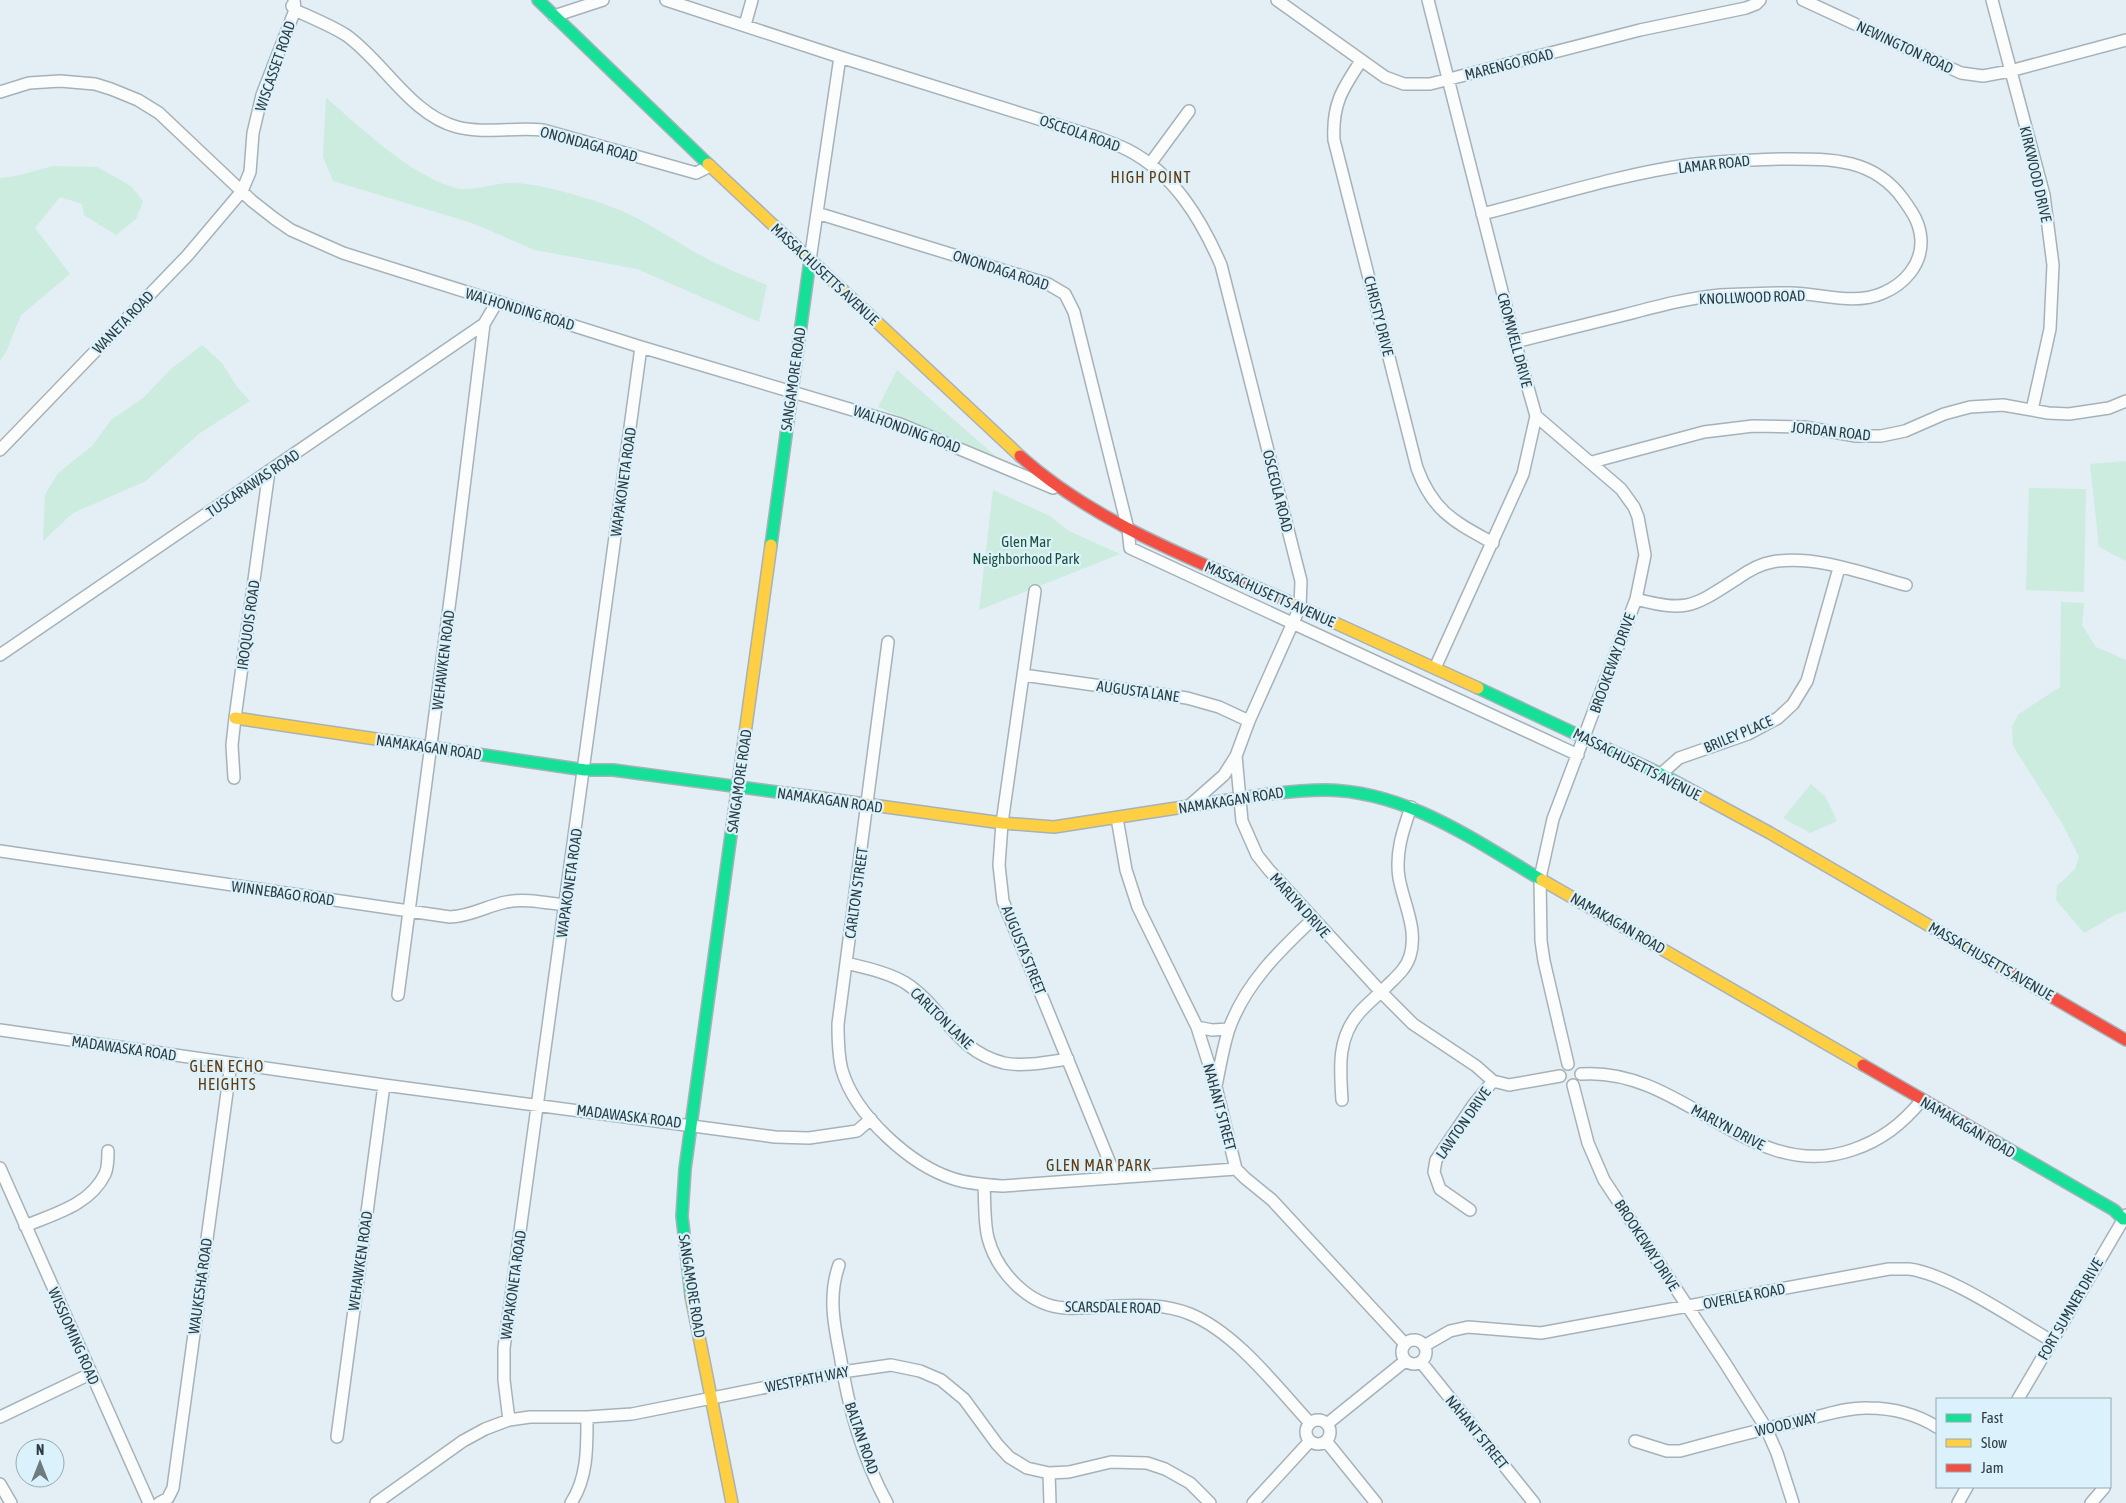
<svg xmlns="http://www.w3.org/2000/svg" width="2126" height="1503" font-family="'Asap Condensed',sans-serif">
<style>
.green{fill:#cbecdf}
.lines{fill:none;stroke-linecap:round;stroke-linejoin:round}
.street-casing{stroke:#a6b2b8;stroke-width:14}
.fast-casing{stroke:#a6b2b8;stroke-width:14}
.slow-casing{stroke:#a6b2b8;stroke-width:14}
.jam-casing{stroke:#a6b2b8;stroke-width:14}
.street{stroke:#fbfdfd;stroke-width:11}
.fast{stroke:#16e098;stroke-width:11}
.slow{stroke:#ffcf43;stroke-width:11}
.jam{stroke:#f24e42;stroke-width:11}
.labels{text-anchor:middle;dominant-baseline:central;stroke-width:4.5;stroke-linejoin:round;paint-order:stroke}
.street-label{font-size:15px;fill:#2e3d43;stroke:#dbf2fc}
.park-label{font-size:15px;fill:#1b5339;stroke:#dbf2fc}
.neighbourhood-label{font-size:16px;letter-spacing:1px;fill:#633a0e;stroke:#dbf2fc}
</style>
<rect width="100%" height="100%" fill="#e3eff4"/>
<path class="green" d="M 326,98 C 363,129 406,172 452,187 C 472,194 497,181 516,183 C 540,184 589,198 612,207 C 647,220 678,244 711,261 C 729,270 748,277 767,285 L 759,322 L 637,269 L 535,250 L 472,223 L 333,181 L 323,157 Z
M 53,166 L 97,167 L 131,186 L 143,201 L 136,219 L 116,235 L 84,215 L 82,204 L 60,197 L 35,228 L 70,274 L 21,315 L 7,350 L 0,361 L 0,178 L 16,176 Z
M 202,345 L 222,363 L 237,387 L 250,401 L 200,433 L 146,481 L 73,513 L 43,541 L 45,495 L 58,473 L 92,446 L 111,420 L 143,398 L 171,369 Z
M 897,370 L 1000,460 L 878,407 Z
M 2126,461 L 2126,561 L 2099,547 L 2090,464 Z
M 2029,488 L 2086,489 L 2084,592 L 2026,590 Z
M 993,490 L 1050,516 L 1069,531 L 1120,554 L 979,610 Z
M 2061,602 L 2084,603 L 2082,625 L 2096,647 L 2126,660 L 2126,911 L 2115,915 L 2084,933 L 2056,900 L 2057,886 L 2075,869 L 2079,857 L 2063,825 L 2013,746 L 2012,726 L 2019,714 L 2060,687 Z
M 1811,784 L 1825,796 L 1837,821 L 1810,833 L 1783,818 Z"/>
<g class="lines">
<defs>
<path id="street" d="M 666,0 L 840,57 L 1096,137 C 1107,141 1118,145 1128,150 C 1174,174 1201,219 1221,265 L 1301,581 L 1300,607 L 1249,721 L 1236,756 L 1242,821 L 1257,855 L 1269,870 L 1381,992 L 1413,1024 L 1476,1066 L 1493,1081 L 1509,1085 L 1560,1076
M 1277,0 L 1385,77 L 1404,84 L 1430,84 L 1640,30 L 1746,8 L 1756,4 L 1760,0
M 1428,0 L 1515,342 L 1536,416 L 1523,474 L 1435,668
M 1803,0 L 1961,73 L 1983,76 L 2010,71 L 2126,40
M 1992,0 L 2044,195 L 2053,265 L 2050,329 L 2032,410
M 292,6 L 295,10 C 312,18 330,25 346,35 C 383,61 411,115 457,127 C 485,134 514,127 543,130 L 696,173 L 710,166
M 554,16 L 603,0
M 745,25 L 752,0
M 1361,61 C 1342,89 1332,105 1334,140 L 1417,468 C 1433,512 1455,522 1493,543
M 0,92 L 29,83 L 60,81 L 95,84 L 111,89 L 138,100 L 159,113 L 252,201 L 275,219 L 291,230 L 343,253 L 641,347 L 900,424 L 1053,488
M 1150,164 L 1189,111
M 817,213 L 1048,284 L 1065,294 L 1074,312 L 1128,529 L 1130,548 L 1578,755
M 1482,214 C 1550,197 1618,175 1687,165 C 1718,161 1749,160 1780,159 C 1826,159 1872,156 1903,199 C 1913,213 1920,223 1921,240 C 1922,265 1904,284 1883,293 C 1854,306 1820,293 1790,293 C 1767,293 1743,294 1720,295 C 1687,298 1655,307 1624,315 C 1588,324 1551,333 1515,342
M 810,260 L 840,57
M 1536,416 L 1621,489 L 1634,507 L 1638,517 L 1645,555 L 1636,599 L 1553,819 L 1540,878 L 1541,941 L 1544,961 L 1568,1064
M 0,450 L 187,256 L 242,191 L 250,172 L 253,133 L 262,95 L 295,10 L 294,0
M 1592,462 L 1704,432 L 1753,426 L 1804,427 L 1856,436 L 1881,436 L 1905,431 L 1944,414 L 1970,407 L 2003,405 L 2048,413 L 2069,414 L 2109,408 L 2126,401
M 1035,591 L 1002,823 L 999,865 L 1003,901 L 1116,1178
M 1636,599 C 1688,613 1694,606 1738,578 C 1748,571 1759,564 1772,562 C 1814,554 1865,574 1906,585
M 888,642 L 838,1024 C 838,1039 838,1055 842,1070 C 855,1115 910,1165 954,1179 C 970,1184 987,1185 1003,1186 L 1236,1169
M 0,655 L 484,324 L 497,302
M 1023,675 L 1187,698 L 1219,707 L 1249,721
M 1661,774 L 1679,758 L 1748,734 L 1778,718 L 1793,704 L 1807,681 L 1839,568
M 234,778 L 232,745 L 235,718 L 269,471
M 1190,805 L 1224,775 L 1236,756
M 1117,818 L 1126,870 L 1138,907 L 1197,1027 L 1216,1087 L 1236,1169 L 1245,1178 L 1272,1200 L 1405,1344
M 0,851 L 450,917 C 472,916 486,906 506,902 C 525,898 547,903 565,905
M 846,963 C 866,968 886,972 904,982 C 943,1006 954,1051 1004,1063 C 1024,1067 1048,1062 1068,1059
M 398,995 L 453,577 L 484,324
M 1197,1027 L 1212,1030 L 1229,1029
M 0,1030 L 384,1085 L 775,1137 L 809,1138 L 857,1131 L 871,1119
M 1581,1074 C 1683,1066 1751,1185 1852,1150 C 1882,1140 1902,1124 1922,1100
M 1573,1085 L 1588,1143 L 1604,1180 L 1725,1363 L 1766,1428 L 1777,1453 L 1793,1503
M 1216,1086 C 1220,1067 1223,1047 1229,1029 C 1245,984 1279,951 1313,919
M 1342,1100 C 1340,1069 1337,1038 1359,1013 C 1368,1003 1378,995 1387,986 C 1396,977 1406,969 1410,956 C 1418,929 1404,905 1399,878 C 1395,853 1403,830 1411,807
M 0,1168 L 149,1503
M 984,1185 C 985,1202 984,1222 988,1238 C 997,1272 1029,1306 1065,1308 C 1082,1309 1099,1307 1115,1306 C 1140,1305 1166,1304 1190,1314 C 1236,1333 1276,1386 1310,1423
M 1470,1210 L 1440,1189 L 1434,1172 L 1436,1160 L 1474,1104 L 1493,1081
M 25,1226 C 54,1214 90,1205 105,1174 C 108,1168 108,1158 108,1151
M 839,1265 C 828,1295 834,1325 840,1355 C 848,1407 862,1457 887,1503
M1402 1352a12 12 0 1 1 24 0a12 12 0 1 1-24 0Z
M 1424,1346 L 1450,1331 L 1468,1327 L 1541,1333 L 1889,1269 C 1896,1269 1903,1269 1909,1269 C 1949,1274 2015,1320 2052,1341
M 1421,1362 L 1534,1503
M 2018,1399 L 2126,1215
M 0,1417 L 90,1374
M1306 1432a12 12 0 1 1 24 0a12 12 0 1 1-24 0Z
M 509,1420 L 504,1380 L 504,1348 L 641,347
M 1327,1424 L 1405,1361
M 337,1437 L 384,1085
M 1326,1441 L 1376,1503
M 1635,1441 L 1667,1451 L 1680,1451 C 1724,1439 1767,1428 1811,1418 C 1829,1414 1849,1407 1868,1408 C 1893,1408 1916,1414 1937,1427
M 1049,1473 L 1050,1503
M 0,1484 L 11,1503
M 159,1503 L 168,1498 L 173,1488 L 231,1063
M 376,1503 L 463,1441 L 485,1429 L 509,1420 L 530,1417 L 587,1417 L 632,1414 L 842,1372 L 891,1365 L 920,1371 L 941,1380 L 964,1399 L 997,1444 L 1009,1457 L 1027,1468 L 1049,1473 L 1069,1472 L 1111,1462 L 1147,1463 L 1165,1469 L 1190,1483 L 1210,1503
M 571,1503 C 588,1477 587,1446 587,1417
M 1253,1503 L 1310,1441
M 1958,1503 L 1967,1487
M 2091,1503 L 2104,1488"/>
<path id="fast" d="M 538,0 L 708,164
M 771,545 L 810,260
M 1478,688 L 1661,774 L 1687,788
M 423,746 L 585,770 L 613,770 L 807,796
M 1235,799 C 1266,794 1295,790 1326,790 C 1407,791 1475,841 1542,880
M 1998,1143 L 2114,1210 L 2123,1219 L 2126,1219
M 691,1296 L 682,1216 L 685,1169 L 734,813"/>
<path id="slow" d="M 708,164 L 1020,456
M 1287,601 L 1478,688
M 235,718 L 423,746
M 1687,788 L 1770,833 L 2014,975
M 807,796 L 1002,823 L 1054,827 L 1235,799
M 734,813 L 771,545
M 1542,880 L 1863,1065
M 691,1296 L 732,1503"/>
<path id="jam" d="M 1020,456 C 1096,524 1196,560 1287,601
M 2014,975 L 2126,1040
M 1863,1065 L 1998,1143"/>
</defs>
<use href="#street" class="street-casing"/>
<use href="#fast" class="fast-casing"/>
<use href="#slow" class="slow-casing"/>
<use href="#jam" class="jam-casing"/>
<use href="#street" class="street"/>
<use href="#fast" class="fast"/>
<use href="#slow" class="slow"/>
<use href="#jam" class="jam"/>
</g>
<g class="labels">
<g class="street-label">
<text transform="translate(1905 47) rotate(25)">NEWINGTON ROAD</text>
<text transform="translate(1509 64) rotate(-14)">MARENGO ROAD</text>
<text transform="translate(275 66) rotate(-71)">WISCASSET ROAD</text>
<text transform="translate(1080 133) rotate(19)">OSCEOLA ROAD</text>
<text transform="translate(589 144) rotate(15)">ONONDAGA ROAD</text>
<text transform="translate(1714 164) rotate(-6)">LAMAR ROAD</text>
<text transform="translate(2036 174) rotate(77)">KIRKWOOD DRIVE</text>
<text transform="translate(1001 270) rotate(18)">ONONDAGA ROAD</text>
<text transform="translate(825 274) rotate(43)">MASSACHUSETTS AVENUE</text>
<text transform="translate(1752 297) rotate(-2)">KNOLLWOOD ROAD</text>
<text transform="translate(520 309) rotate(17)">WALHONDING ROAD</text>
<text transform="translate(1379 316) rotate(76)">CHRISTY DRIVE</text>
<text transform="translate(123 322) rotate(-46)">WANETA ROAD</text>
<text transform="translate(1515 340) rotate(75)">CROMWELL DRIVE</text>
<text transform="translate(793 379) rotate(-82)">SANGAMORE ROAD</text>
<text transform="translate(907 429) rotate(20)">WALHONDING ROAD</text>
<text transform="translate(1831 431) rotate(6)">JORDAN ROAD</text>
<text transform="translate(623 482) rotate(-82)">WAPAKONETA ROAD</text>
<text transform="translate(253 483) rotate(-34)">TUSCARAWAS ROAD</text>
<text transform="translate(1278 491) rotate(76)">OSCEOLA ROAD</text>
<text transform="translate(1270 594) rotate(24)">MASSACHUSETTS AVENUE</text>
<text transform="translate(248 625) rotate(-82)">IROQUOIS ROAD</text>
<text transform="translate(443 660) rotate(-83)">WEHAWKEN ROAD</text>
<text transform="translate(1612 663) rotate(-70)">BROOKEWAY DRIVE</text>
<text transform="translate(1138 691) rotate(8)">AUGUSTA LANE</text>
<text transform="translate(1738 734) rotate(-23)">BRILEY PLACE</text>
<text transform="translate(429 747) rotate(8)">NAMAKAGAN ROAD</text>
<text transform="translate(1637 764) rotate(27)">MASSACHUSETTS AVENUE</text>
<text transform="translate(739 781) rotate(-82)">SANGAMORE ROAD</text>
<text transform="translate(830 800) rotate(8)">NAMAKAGAN ROAD</text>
<text transform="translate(1231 800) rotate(-9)">NAMAKAGAN ROAD</text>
<text transform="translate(569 883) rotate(-82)">WAPAKONETA ROAD</text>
<text transform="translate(283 893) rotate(8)">WINNEBAGO ROAD</text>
<text transform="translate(856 893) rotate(-82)">CARLTON STREET</text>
<text transform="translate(1300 905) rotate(48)">MARLYN DRIVE</text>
<text transform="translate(1618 923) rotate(30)">NAMAKAGAN ROAD</text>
<text transform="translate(1024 950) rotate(68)">AUGUSTA STREET</text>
<text transform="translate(1991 961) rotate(30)">MASSACHUSETTS AVENUE</text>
<text transform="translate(942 1018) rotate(44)">CARLTON LANE</text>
<text transform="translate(124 1048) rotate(8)">MADAWASKA ROAD</text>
<text transform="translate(1220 1107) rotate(75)">NAHANT STREET</text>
<text transform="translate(629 1116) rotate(7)">MADAWASKA ROAD</text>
<text transform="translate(1463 1123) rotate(-55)">LAWTON DRIVE</text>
<text transform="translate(1728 1127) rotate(28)">MARLYN DRIVE</text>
<text transform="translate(1968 1127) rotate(30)">NAMAKAGAN ROAD</text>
<text transform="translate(1647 1245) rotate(57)">BROOKEWAY DRIVE</text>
<text transform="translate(360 1261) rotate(-82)">WEHAWKEN ROAD</text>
<text transform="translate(513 1285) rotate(-82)">WAPAKONETA ROAD</text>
<text transform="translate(200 1286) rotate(-82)">WAUKESHA ROAD</text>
<text transform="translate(692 1286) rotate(81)">SANGAMORE ROAD</text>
<text transform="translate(1744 1296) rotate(-11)">OVERLEA ROAD</text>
<text transform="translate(1113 1307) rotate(1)">SCARSDALE ROAD</text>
<text transform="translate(2070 1309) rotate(-60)">FORT SUMNER DRIVE</text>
<text transform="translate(74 1336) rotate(66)">WISSIOMING ROAD</text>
<text transform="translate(807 1379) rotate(-11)">WESTPATH WAY</text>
<text transform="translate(1786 1424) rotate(-13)">WOOD WAY</text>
<text transform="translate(1477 1432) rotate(51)">NAHANT STREET</text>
<text transform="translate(862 1438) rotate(71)">BALTAN ROAD</text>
</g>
<g class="park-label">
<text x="1026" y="541">Glen Mar<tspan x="1026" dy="17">Neighborhood Park</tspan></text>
</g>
<g class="neighbourhood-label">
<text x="1151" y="177">HIGH POINT</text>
<text x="227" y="1066">GLEN ECHO<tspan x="227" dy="18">HEIGHTS</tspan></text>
<text x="1099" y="1165">GLEN MAR PARK</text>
</g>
</g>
<rect x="1936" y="1398" width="175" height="90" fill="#dbf2fc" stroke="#96aab2"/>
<rect x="1946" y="1414" width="25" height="8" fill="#16e098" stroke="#96aab2"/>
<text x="1981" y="1423" font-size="15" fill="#2e3d43">Fast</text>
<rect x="1946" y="1439" width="25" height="8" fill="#ffcf43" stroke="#96aab2"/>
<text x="1981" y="1448" font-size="15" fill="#2e3d43">Slow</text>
<rect x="1946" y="1464" width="25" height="8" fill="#f24e42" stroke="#96aab2"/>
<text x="1981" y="1473" font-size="15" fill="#2e3d43">Jam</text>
<g transform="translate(40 1463)"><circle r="24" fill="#dbf2fc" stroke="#96aab2"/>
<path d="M0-4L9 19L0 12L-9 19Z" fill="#6d7b81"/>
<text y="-8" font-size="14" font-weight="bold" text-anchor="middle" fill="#2e3d43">N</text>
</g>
</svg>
